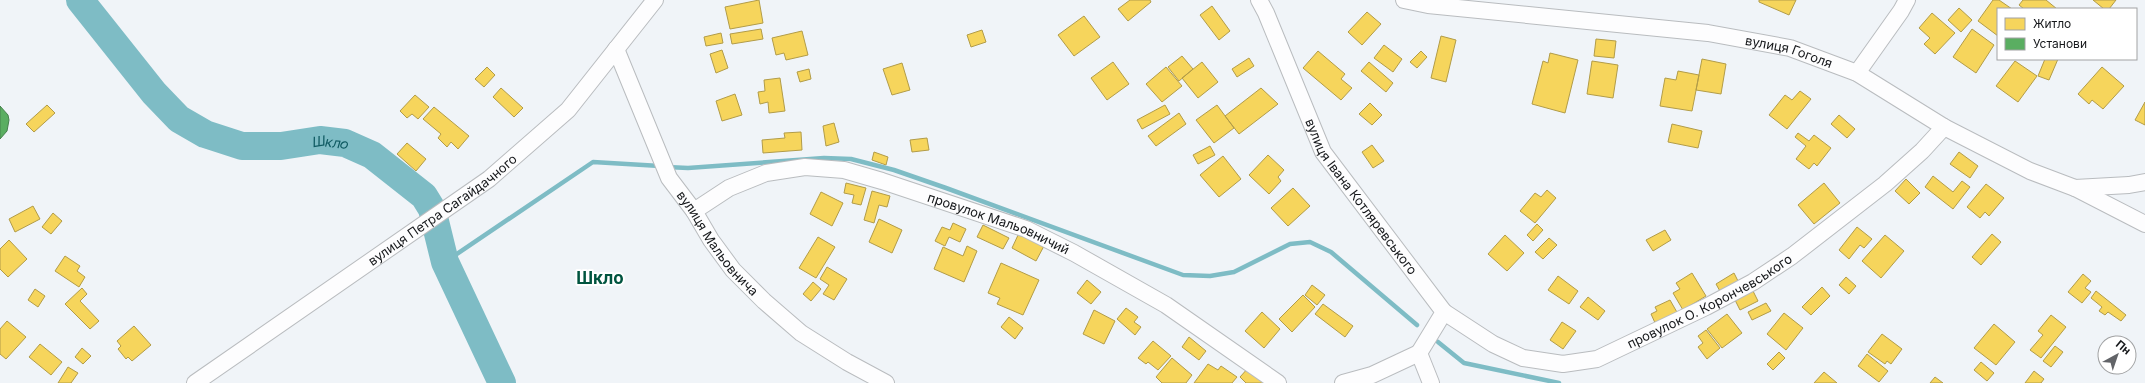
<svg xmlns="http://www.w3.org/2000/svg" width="2145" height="383" font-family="Inter,sans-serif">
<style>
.homes{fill:#f6d55c;stroke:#b29c48}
.public{fill:#5aae61;stroke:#45814c}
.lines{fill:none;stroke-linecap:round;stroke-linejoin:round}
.stream{stroke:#7ebcc5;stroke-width:4.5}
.river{stroke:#7ebcc5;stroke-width:28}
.minor-casing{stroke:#b9bcbf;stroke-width:18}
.minor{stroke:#fdfdfe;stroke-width:16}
.labels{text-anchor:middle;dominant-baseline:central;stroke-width:4;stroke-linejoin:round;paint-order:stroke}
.street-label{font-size:13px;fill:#15171a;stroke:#fff}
.water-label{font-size:14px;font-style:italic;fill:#105b63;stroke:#fff}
.district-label{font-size:17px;font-weight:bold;fill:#00543f;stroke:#fff}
</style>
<rect width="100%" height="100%" fill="#f0f4f8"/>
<path class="homes" d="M 759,0 L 763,23 L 730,29 L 725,7 Z
M 1130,0 L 1150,0 L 1151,2 L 1128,21 L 1118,9 Z
M 1759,0 L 1796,0 L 1789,15 L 1759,2 Z
M 1993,0 L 1999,0 L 2012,9 L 1998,9 L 1998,36 L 1978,21 Z
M 2023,0 L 2046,0 L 2057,9 L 2024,9 L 2019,5 Z
M 2093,0 L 2116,0 L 2109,9 L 2104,9 Z
M 1212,6 L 1230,31 L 1219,40 L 1200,15 Z
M 1959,8 L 1972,20 L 1961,32 L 1948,20 Z
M 1367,12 L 1381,24 L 1362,45 L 1348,32 Z
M 1932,13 L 1955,33 L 1935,54 L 1924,44 L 1930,38 L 1919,28 Z
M 1084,16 L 1100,37 L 1074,56 L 1058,35 Z
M 761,29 L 763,39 L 732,44 L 730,34 Z
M 1972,29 L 1994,45 L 1976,73 L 1953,57 Z
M 982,30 L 986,42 L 971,47 L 967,35 Z
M 802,31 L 808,55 L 786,60 L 784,53 L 776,55 L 772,38 Z
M 721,33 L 723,43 L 706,46 L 704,37 Z
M 1441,36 L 1456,40 L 1446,82 L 1431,78 Z
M 1596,39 L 1616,41 L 1614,58 L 1594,56 Z
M 1384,45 L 1402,59 L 1393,72 L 1374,58 Z
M 722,50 L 728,68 L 716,73 L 710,54 Z
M 1318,51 L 1345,74 L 1341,79 L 1352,88 L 1341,100 L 1303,68 Z
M 1421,51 L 1427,57 L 1417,68 L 1410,62 Z
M 1550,53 L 1578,60 L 1565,113 L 1532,104 L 1543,61 L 1548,63 Z
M 1182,56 L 1193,69 L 1179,81 L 1168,67 Z
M 1249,58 L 1254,66 L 1237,77 L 1232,69 Z
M 1702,59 L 1726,64 L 1721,94 L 1696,90 Z
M 2045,59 L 2058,59 L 2049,80 L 2038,76 Z
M 1592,61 L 1618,65 L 1613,98 L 1587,94 Z
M 2015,61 L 2037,76 L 2018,102 L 1996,86 Z
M 1113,62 L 1129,84 L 1107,100 L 1091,78 Z
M 1202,62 L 1218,82 L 1198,98 L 1182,78 Z
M 1369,62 L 1393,83 L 1386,92 L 1361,71 Z
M 902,63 L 910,90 L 892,95 L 883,69 Z
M 487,67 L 495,75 L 484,87 L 475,79 Z
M 1166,67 L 1182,86 L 1162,102 L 1146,84 Z
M 2102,67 L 2124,86 L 2103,109 L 2092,100 L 2089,104 L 2078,94 Z
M 809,69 L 811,79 L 800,82 L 797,72 Z
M 1678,71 L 1699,75 L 1692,111 L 1660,106 L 1665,78 L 1676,80 Z
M 780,78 L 785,111 L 769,113 L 768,102 L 760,104 L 758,92 L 765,91 L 764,80 Z
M 501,88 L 523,108 L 514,117 L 493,97 Z
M 1261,88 L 1278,104 L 1239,134 L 1225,116 Z
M 1800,91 L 1811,99 L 1787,129 L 1769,115 L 1785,95 L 1792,100 Z
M 735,94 L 742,115 L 722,121 L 716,101 Z
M 415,95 L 429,107 L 418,119 L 412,114 L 407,118 L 400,111 Z
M 2145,102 L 2145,125 L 2135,120 Z
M 1370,103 L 1382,115 L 1372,125 L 1359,114 Z
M 47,105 L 55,113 L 34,132 L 26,124 Z
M 1165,105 L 1170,114 L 1142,129 L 1137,120 Z
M 1217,105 L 1234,128 L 1214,143 L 1196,120 Z
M 434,107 L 469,136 L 458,149 L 451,142 L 447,147 L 438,138 L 441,134 L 423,119 Z
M 1179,113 L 1186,124 L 1156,146 L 1148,136 Z
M 1839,115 L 1855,129 L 1847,138 L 1831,124 Z
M 834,123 L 839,142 L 826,146 L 823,126 Z
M 1672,124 L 1702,131 L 1698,148 L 1668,142 Z
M 801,132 L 802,150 L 763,153 L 762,140 L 785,138 L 784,133 Z
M 1798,133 L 1809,141 L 1814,135 L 1831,148 L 1817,166 L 1814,163 L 1809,169 L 1796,159 L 1806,146 L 1795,137 Z
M 927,138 L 929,150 L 912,152 L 910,140 Z
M 407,143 L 426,159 L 416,171 L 397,154 Z
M 1372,145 L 1384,161 L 1373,168 L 1362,152 Z
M 1210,146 L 1215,155 L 1198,164 L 1193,155 Z
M 874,152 L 888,157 L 886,165 L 872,160 Z
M 1959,152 L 1978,166 L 1970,178 L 1950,164 Z
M 1268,155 L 1284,170 L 1278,177 L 1281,181 L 1269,194 L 1249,175 Z
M 1223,156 L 1241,179 L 1219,197 L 1200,175 Z
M 1933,176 L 1953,192 L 1962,181 L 1970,187 L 1953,209 L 1925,187 Z
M 1906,179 L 1920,193 L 1909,204 L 1895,191 Z
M 846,183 L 866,188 L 861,205 L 852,203 L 854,195 L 844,193 Z
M 1824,183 L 1840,203 L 1814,224 L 1798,205 Z
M 1986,184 L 2004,198 L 1989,216 L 1985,212 L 1980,218 L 1967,207 Z
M 1293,188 L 1310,206 L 1288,226 L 1271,208 Z
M 1547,190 L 1556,198 L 1535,223 L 1520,211 L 1535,193 L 1541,197 Z
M 872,191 L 890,196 L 887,207 L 879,205 L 874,223 L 864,220 Z
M 821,192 L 843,203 L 832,226 L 810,214 Z
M 33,206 L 40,219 L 15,232 L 9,219 Z
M 53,213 L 62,221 L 51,234 L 42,227 Z
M 879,219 L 902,230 L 892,253 L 869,242 Z
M 953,223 L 966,229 L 960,242 L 949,237 L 945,246 L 935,241 L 942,227 L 950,230 Z
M 1537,224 L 1543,230 L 1533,241 L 1527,235 Z
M 983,225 L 1009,238 L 1003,249 L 977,237 Z
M 1857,227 L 1872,239 L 1864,248 L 1860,245 L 1849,259 L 1839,250 Z
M 1665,230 L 1671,240 L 1653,251 L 1646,240 Z
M 1019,233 L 1044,246 L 1036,261 L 1012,248 Z
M 1992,234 L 2001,242 L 1981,265 L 1972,257 Z
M 1505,235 L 1524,253 L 1507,271 L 1488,254 Z
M 1885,235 L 1904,251 L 1881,278 L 1862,261 Z
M 818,237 L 835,247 L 816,278 L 799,268 Z
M 1549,238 L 1557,245 L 1543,259 L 1535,252 Z
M 9,240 L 27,259 L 8,277 L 0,269 L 0,249 Z
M 967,246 L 977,251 L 964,282 L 934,269 L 943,247 L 963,256 Z
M 65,256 L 80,266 L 77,271 L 85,277 L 79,287 L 55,271 Z
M 1001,263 L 1039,280 L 1023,315 L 997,304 L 1000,298 L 988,293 Z
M 827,267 L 847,279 L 834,300 L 823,294 L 829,285 L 820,279 Z
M 1692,273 L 1706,296 L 1683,310 L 1673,293 L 1680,289 L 1676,283 Z
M 1734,273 L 1739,283 L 1721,293 L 1716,284 Z
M 2083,274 L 2091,281 L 2085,288 L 2091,292 L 2082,303 L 2068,292 Z
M 1558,276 L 1578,291 L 1569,304 L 1548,290 Z
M 1846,277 L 1856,286 L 1849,294 L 1839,285 Z
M 1087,280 L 1101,292 L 1091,304 L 1077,293 Z
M 813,282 L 821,289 L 811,301 L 803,294 Z
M 1312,285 L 1325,295 L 1317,305 L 1305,295 Z
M 1822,287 L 1830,296 L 1811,315 L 1802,307 Z
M 82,288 L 87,294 L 80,301 L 99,321 L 90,329 L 65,304 Z
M 35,289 L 45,296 L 38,307 L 28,300 Z
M 1753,291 L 1758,301 L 1740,310 L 1735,300 Z
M 2096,291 L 2126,315 L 2121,321 L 2108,312 L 2105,315 L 2099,311 L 2102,307 L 2091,298 Z
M 1303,295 L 1315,307 L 1292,332 L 1279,319 Z
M 1588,297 L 1605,311 L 1598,320 L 1580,307 Z
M 1670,300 L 1678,314 L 1656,325 L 1651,314 L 1657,311 L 1655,307 Z
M 1766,303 L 1771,311 L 1752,320 L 1748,312 Z
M 1323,304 L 1353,326 L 1345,337 L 1315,314 Z
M 1126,308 L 1138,317 L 1134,322 L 1141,327 L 1135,335 L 1117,319 Z
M 1094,310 L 1115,321 L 1104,344 L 1083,334 Z
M 1262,312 L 1280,329 L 1264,348 L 1245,331 Z
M 1784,313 L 1803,328 L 1786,350 L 1767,334 Z
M 1727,314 L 1742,333 L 1722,348 L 1707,329 Z
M 2051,315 L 2066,327 L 2041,358 L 2030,350 L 2043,335 L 2038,331 Z
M 1009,317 L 1023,328 L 1015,339 L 1001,327 Z
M 7,321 L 26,337 L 6,359 L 0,354 L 0,329 Z
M 1562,322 L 1576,331 L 1563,349 L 1550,340 Z
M 1994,324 L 2015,342 L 1996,365 L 1974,348 Z
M 134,326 L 151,345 L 132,361 L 128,357 L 126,359 L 118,349 L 121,346 L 117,341 Z
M 1706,330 L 1720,348 L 1707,359 L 1698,347 L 1703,343 L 1698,336 Z
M 1882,334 L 1902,349 L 1891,364 L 1887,361 L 1885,364 L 1868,352 Z
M 1189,337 L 1206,351 L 1199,360 L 1182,347 Z
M 1153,341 L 1171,356 L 1158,370 L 1148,362 L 1146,364 L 1138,358 Z
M 40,344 L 62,362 L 51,375 L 29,357 Z
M 2055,346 L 2063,352 L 2051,367 L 2043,361 Z
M 82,348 L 91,356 L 83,364 L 75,357 Z
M 1779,352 L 1785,358 L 1773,370 L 1767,364 Z
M 1867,354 L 1888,371 L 1879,382 L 1858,366 Z
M 1172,358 L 1192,375 L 1186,383 L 1162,383 L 1156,377 Z
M 1981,362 L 1994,373 L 1987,381 L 1974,370 Z
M 1208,364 L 1218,370 L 1221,366 L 1237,377 L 1232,383 L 1194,383 Z
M 68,367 L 78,373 L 71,383 L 58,383 Z
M 1249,367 L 1266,383 L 1246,383 L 1240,377 Z
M 2034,371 L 2044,379 L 2041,383 L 2025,383 Z
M 1824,372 L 1837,383 L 1814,383 Z
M 1935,377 L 1943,383 L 1930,383 Z"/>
<path class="public" d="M 0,106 L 8,115 L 9,120 L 7,131 L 0,139 Z"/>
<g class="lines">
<path class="stream" d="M 667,167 L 688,168 L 824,158 L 851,159 L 894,170 L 946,188 L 1183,275 L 1210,276 L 1234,272 L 1290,244 L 1310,242 L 1331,252 L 1417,325
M 445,262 L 593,162 L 660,166
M 1438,342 L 1464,363 L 1559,383"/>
<path class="river" id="s1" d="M 80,0 L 154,93 L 179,119 L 205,134 L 242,146 L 281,146 L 320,140 L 345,143 L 372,155 L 424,196 L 432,209 L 445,262 L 502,383"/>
<defs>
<g id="minor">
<path id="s2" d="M 1259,0 L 1266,13 L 1323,152 L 1444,312 L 1419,353 L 1431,383"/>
<path id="s3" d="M 1404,0 L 1428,5 L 1708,33 L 1790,48 L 1857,73 L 1944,127 L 2030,171 L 2075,188 L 2129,185 L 2145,182"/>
<path id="s4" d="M 616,49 L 669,178 L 694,211 L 711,240 L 733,270 L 764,301 L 801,333 L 847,362 L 886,383"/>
<path d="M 1857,73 L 1901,11 L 1907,0"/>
<path d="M 2075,188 L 2145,224"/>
<path id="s5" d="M 694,211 L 729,188 L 766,173 L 805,167 L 844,170 L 882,181 L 1026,229 L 1074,253 L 1166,305 L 1278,383"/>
<path id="s6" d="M 1444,312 L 1493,344 L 1523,358 L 1563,364 L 1597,359 L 1706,307 L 1753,282 L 1792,256 L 1885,184 L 1922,151 L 1944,127"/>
<path id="s7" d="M 195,383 L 489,179 L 568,110 L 655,0"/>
<path d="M 1343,383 L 1372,375 L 1419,353"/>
</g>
</defs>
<use href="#minor" class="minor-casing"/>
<use href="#minor" class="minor"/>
</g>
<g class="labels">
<g class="street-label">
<text stroke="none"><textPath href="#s3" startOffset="389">вулиця Гоголя</textPath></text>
<text stroke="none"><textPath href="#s2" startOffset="223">вулиця Івана Котляревського</textPath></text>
<text stroke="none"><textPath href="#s7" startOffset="302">вулиця Петра Сагайдачного</textPath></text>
<text stroke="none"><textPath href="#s5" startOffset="324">провулок Мальовничий</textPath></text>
<text stroke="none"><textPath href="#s4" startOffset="221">вулиця Мальовнича</textPath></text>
<text stroke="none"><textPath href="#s6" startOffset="293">провулок О. Корончевського</textPath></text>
</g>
<g class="water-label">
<text stroke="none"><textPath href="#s1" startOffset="313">Шкло</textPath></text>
</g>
<g class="district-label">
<text x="600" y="278">Шкло</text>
</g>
</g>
<rect x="1997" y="8" width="140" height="52" fill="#ffffff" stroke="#a1a2a3"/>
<rect x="2005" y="18" width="20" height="12" fill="#f6d55c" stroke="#a1a2a3"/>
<text x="2033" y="28" font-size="12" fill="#15171a">Житло</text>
<rect x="2005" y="38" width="20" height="12" fill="#5aae61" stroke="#a1a2a3"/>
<text x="2033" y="48" font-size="12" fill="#15171a">Установи</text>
<g transform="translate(2117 355) rotate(40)"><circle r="19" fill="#ffffff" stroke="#a1a2a3"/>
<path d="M0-3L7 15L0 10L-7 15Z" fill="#626468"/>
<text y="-6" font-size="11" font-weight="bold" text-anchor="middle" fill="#15171a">Пн</text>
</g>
</svg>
